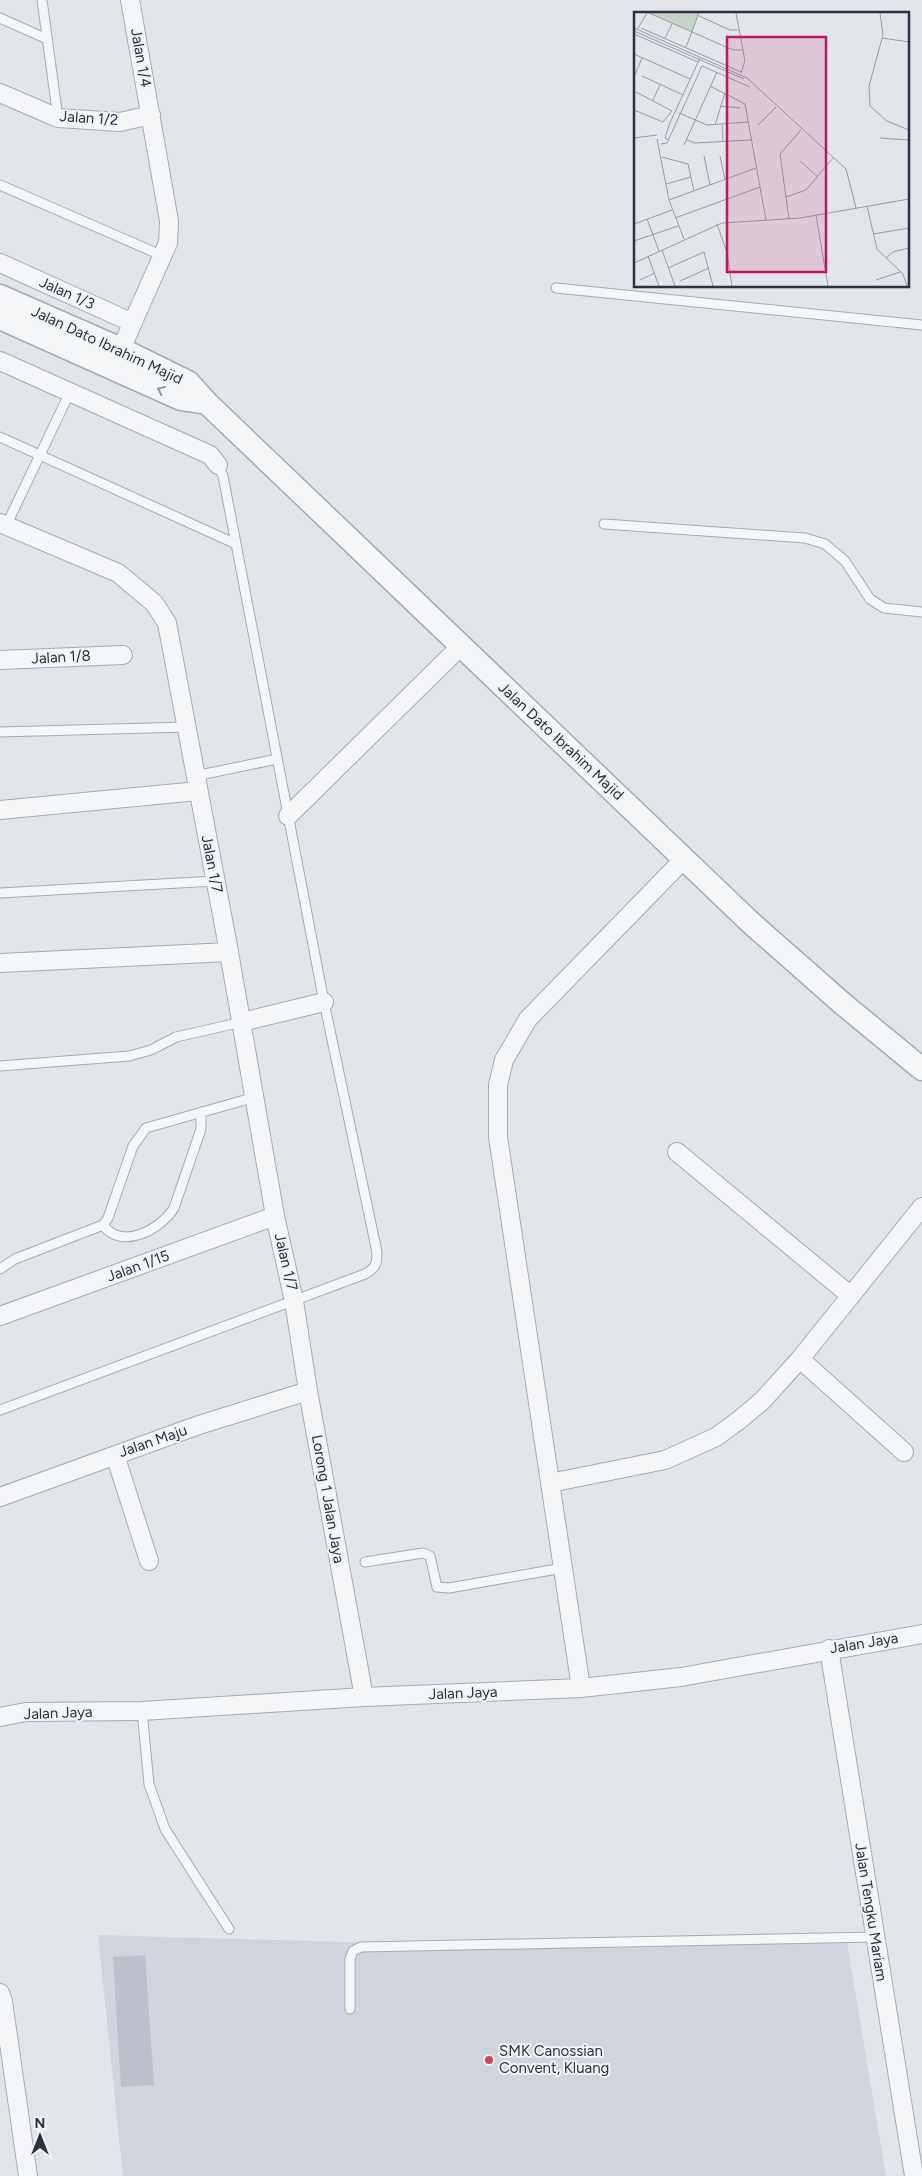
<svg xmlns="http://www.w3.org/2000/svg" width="922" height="2176" font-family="Figtree,sans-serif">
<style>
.built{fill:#d0d4dc}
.building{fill:#bcc0ca}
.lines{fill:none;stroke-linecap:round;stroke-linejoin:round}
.service-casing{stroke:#a7abb4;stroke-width:11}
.minor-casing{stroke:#a7abb4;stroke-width:20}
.tertiary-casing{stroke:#a7abb4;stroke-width:25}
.service{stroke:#f4f6f8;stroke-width:9}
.minor{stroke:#f4f6f8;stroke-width:18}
.tertiary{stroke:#f4f6f8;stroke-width:22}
.oneway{stroke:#8e949d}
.poi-dot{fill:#d04655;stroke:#f1f4f7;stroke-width:2}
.labels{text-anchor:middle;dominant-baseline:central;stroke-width:4;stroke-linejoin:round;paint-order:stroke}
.street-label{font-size:15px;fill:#293142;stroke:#f1f4f7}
.poi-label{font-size:15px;fill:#293142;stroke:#f1f4f7;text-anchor:start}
.inset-road{fill:none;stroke:#989da7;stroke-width:1}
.view{fill:#c2185b;fill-opacity:0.15;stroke:#c2185b;stroke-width:2.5}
.inset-edge{fill:none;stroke:#293142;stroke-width:2.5}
</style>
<rect width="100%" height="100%" fill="#e2e5ea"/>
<path class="built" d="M 98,1935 L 379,1943 L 846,1937 L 886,2176 L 123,2176 Z"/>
<path class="building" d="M 145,1955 L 154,2085 L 121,2087 L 113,1957 Z"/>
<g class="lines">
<defs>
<path id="service" d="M 42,0 L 58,118
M 0,18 L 47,39
M 0,185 L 163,256
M 556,288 L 922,325
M 0,437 L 236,544
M 604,524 L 805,538 L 825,544 L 845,561 L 870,599 L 884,608 L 922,612
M 6,526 L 70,392
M 0,732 L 186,727
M 195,776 L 277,759
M 0,893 L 215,881
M 0,1066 L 129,1056 L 151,1050 L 176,1037 L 242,1022
M 103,1225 C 122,1251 161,1229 174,1208 L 201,1129 L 201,1112
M 0,1269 L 15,1259 L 103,1225 L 108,1218 L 133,1146 L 146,1128 L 255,1097
M 0,1410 L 365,1274 C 376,1268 377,1264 377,1252 L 324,1002 L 223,476 L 218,465
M 365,1562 L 423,1553 L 430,1556 L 437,1587 L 449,1588 L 563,1568
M 142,1711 L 149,1784 L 165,1829 L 229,1929
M 350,2009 L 350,1959 L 353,1951 L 361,1947 L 875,1937"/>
<path id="minor" d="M 0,93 L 58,118 L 120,122 L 151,115
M 0,263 L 133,323
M 121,349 L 168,243 L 169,221 L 130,0
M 0,361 L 210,455 L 218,465
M 0,523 L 118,573 L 154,603 L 167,623 L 229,952 L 275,1216 L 294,1301 L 308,1391 L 364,1697
M 0,660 L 123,655
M 0,810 L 198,791
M 288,816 L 461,646
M 0,963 L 229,952
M 242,1022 L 324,1002
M 677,1152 L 851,1296
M 0,1316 L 275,1216
M 800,1359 L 904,1452
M 115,1455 L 149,1561
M 550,1483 L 665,1460 L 716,1437 L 738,1421 L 762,1401 L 800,1359 L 922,1207
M 0,1497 L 199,1425 L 308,1391
M 829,1649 L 914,2176
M 581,1688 L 498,1137 L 498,1085 L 504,1060 L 528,1019 L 685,858
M 0,1717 L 26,1712 L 142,1711 L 364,1697 L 581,1688 L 681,1677 L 922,1634
M 0,1993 L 3,2001 L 28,2176"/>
<path id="tertiary" d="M 0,296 L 121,349 L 188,382 L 207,403 L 750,922 L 843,1004 L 922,1069
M 0,318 L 181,399 L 207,403"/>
</defs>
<use href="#service" class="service-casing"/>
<use href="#minor" class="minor-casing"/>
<use href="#tertiary" class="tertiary-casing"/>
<use href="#service" class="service"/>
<use href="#minor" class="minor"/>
<use href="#tertiary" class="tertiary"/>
</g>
<defs><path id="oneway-chevron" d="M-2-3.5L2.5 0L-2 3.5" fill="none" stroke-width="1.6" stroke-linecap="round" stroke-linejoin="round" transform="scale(1.25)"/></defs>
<use class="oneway" href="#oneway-chevron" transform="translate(161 390) rotate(-155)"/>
<circle class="poi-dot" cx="489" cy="2060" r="5"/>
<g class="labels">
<g class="street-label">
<text transform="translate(141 58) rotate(80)">Jalan 1/4</text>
<text transform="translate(89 118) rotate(4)">Jalan 1/2</text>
<text transform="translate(67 293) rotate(24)">Jalan 1/3</text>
<text transform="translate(107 345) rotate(25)">Jalan Dato Ibrahim Majid</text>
<text transform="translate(61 657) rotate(-3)">Jalan 1/8</text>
<text transform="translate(561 741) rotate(43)">Jalan Dato Ibrahim Majid</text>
<text transform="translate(212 864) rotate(79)">Jalan 1/7</text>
<text transform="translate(286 1262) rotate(77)">Jalan 1/7</text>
<text transform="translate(138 1266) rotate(-20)">Jalan 1/15</text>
<text transform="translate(153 1441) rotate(-19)">Jalan Maju</text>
<text transform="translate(328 1499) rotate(80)">Lorong 1 Jalan Jaya</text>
<text transform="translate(864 1643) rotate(-9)">Jalan Jaya</text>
<text transform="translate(463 1693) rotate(-2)">Jalan Jaya</text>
<text transform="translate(58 1713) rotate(-2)">Jalan Jaya</text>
<text transform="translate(871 1912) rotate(81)">Jalan Tengku Mariam</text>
</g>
<g class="poi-label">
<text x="499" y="2051">SMK Canossian<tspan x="499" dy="17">Convent, Kluang</tspan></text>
</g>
</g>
<g transform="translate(634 12)">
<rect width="275" height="275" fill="#e2e5ea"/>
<path d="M 15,1 L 65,1 L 58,20 Z" fill="#c6d4c3"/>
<path class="inset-road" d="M 15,1 L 99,38 L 109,38M 102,1 L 111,49 L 107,61M 246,1 L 249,23 L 235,74 L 236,94 L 253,109 L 275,118M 65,4 L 96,18 L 106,18M 0,16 L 113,66 L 212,157 L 222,196M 7,16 L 107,60M 3,18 L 13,1M 0,19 L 110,67M 0,22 L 64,50M 31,26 L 38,12M 248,26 L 275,30M 52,35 L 65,1M 0,42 L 56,67M 8,64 L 49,83M 0,65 L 8,46M 76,74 L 111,92 L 132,208M 19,88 L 26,73M 86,94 L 106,96M 0,98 L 29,110 L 38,99 L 2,80M 45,101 L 73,113 L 114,110M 81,113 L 91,81M 88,113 L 89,129M 124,113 L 142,95M 0,126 L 23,123M 246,126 L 275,128M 23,127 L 35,188 L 50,227M 35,128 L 31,126 L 35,113 L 66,46M 53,128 L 61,131 L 117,128M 27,132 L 33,131 L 68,54 L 116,75M 50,133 L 83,60M 70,144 L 76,173M 86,144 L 91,168M 28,145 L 54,152 L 60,179M 166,149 L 184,165M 32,172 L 57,165M 152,185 L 172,178 L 199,146M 35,188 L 122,156M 233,194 L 243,237 L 269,262 L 273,274M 182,203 L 194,274M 41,206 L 126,175M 13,207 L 25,239M 155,207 L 146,142 L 167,118M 0,212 L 38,198M 83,212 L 93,241 L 98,274M 239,222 L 275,216M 0,229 L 44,214M 28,238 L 41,274M 14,244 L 25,274M 252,246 L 259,240 L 275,236M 0,251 L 88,211 L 166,206 L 275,187M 34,256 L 70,240 L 79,274M 6,268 L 21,261M 242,268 L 266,260M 46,269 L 75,256"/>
<path class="view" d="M 93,25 L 192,25 L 192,260 L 93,260 Z"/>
<rect width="275" height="275" class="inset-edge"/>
</g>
<g transform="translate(40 2136)" stroke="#f1f4f7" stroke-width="4" paint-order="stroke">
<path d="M0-4L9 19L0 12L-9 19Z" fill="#293142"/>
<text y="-8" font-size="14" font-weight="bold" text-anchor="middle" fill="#293142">N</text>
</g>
</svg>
